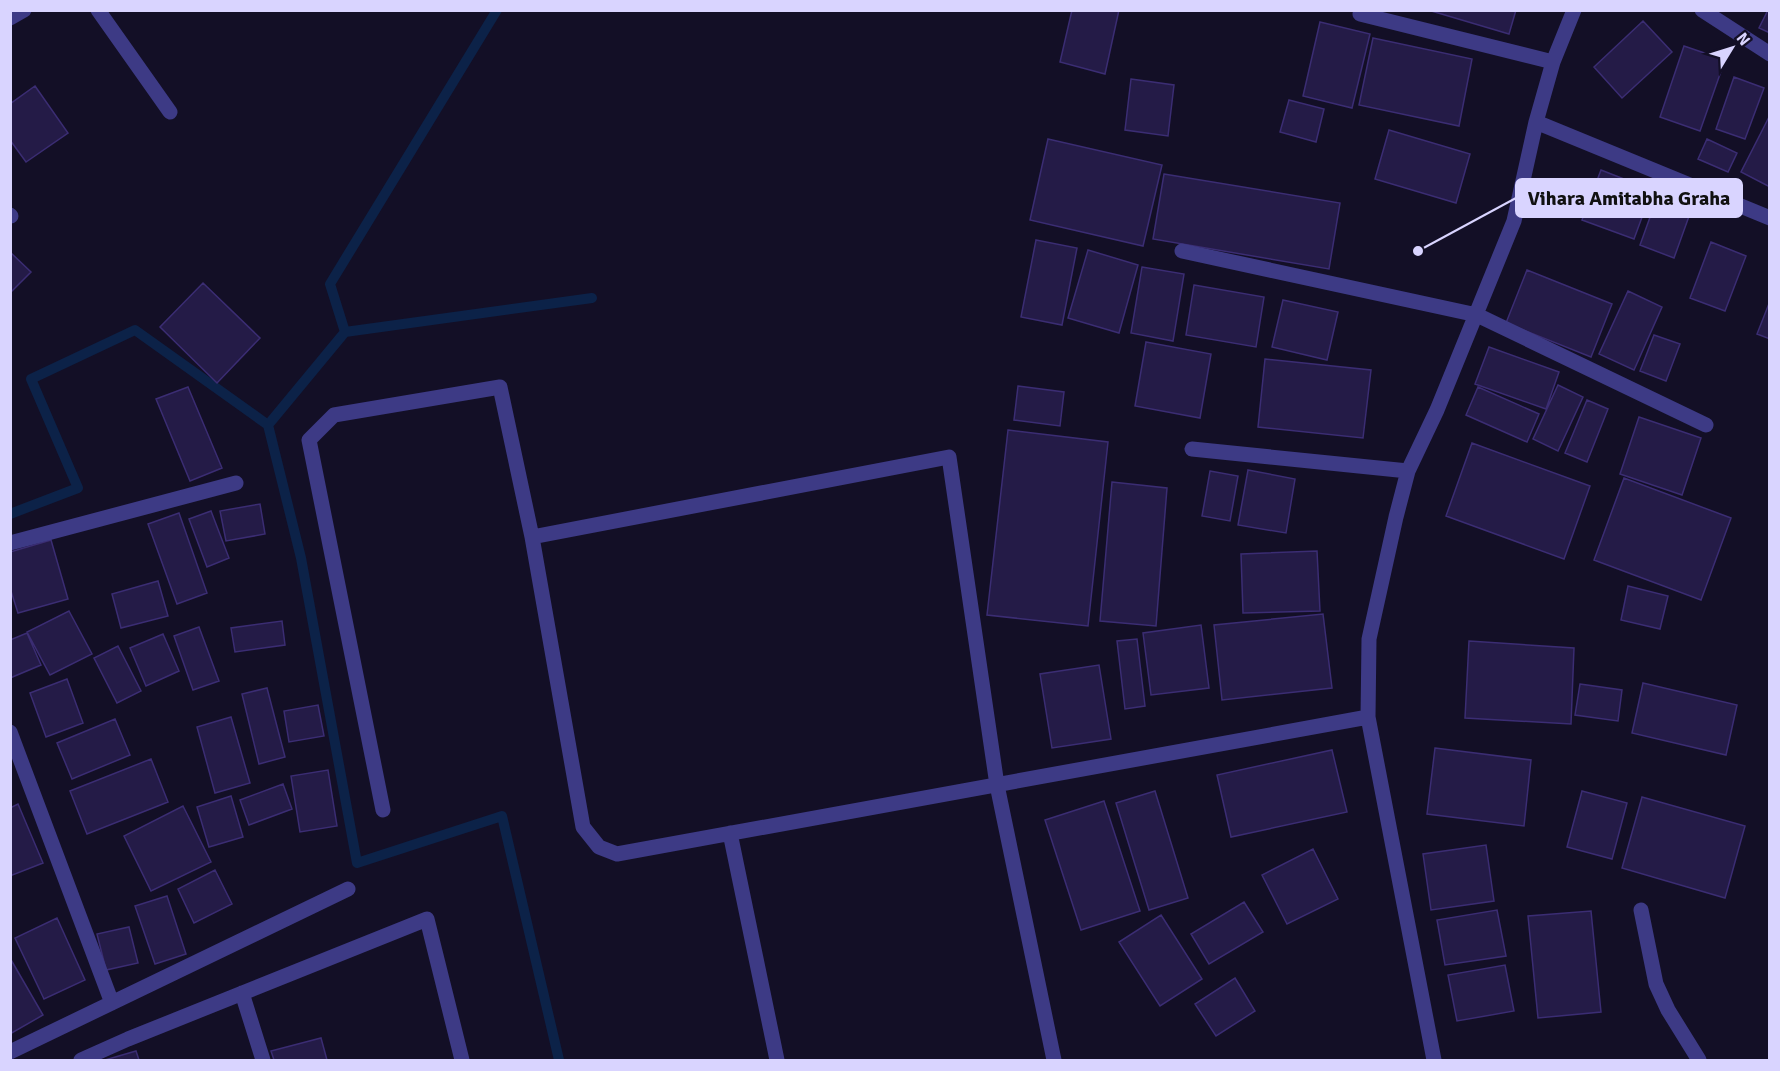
<svg xmlns="http://www.w3.org/2000/svg" width="1780" height="1071" font-family="Signika,sans-serif">
<style>
.lines{fill:none;stroke-linecap:round;stroke-linejoin:round}
.stream{stroke:#0c2248;stroke-width:10}
.building{fill:#241b47;stroke:#3b2d73;stroke-width:1.5}
.minor{stroke:#3d3a85;stroke-width:15}
.leader{fill:none;stroke:#d9d4ff;stroke-width:2}
.callout-dot{fill:#d9d4ff;stroke:#130f26;stroke-width:2}
.callout{fill:#d9d4ff;stroke:#d9d4ff;stroke-width:2}
.callout-label{font-size:20px;text-anchor:middle;font-weight:bold;fill:#111}
</style>
<rect width="100%" height="100%" fill="#130f26"/>
<g class="lines">
<path class="stream" d="M 497,10 L 330,284 L 345,332 L 268,425 L 301,558 L 357,863 L 502,816 L 559,1060
M 345,332 L 592,298
M 10,514 L 78,488 L 31,379 L 135,330 L 268,425"/>
</g>
<path class="building" d="M 1072,10 L 1119,10 L 1105,74 L 1060,62 Z
M 1428,10 L 1516,10 L 1509,34 Z
M 1768,10 L 1770,10 L 1770,33 L 1759,28 Z
M 1643,21 L 1672,52 L 1622,98 L 1594,67 Z
M 1320,22 L 1370,34 L 1352,108 L 1303,96 Z
M 1373,38 L 1472,59 L 1459,126 L 1359,105 Z
M 1684,46 L 1725,60 L 1700,131 L 1660,117 Z
M 1734,77 L 1764,88 L 1745,139 L 1716,129 Z
M 1131,79 L 1174,85 L 1168,136 L 1125,130 Z
M 35,86 L 68,133 L 26,162 L 10,140 L 10,104 Z
M 1289,100 L 1324,109 L 1316,142 L 1280,132 Z
M 1770,115 L 1770,187 L 1741,172 Z
M 1389,130 L 1470,154 L 1456,203 L 1375,179 Z
M 1048,139 L 1162,165 L 1143,246 L 1030,220 Z
M 1707,139 L 1737,153 L 1728,172 L 1698,159 Z
M 1601,170 L 1652,190 L 1634,239 L 1582,220 Z
M 1164,174 L 1340,203 L 1329,269 L 1153,239 Z
M 1658,195 L 1692,208 L 1674,258 L 1640,245 Z
M 1036,240 L 1077,248 L 1062,325 L 1021,317 Z
M 1711,242 L 1746,256 L 1725,311 L 1690,298 Z
M 1088,250 L 1138,265 L 1119,333 L 1068,318 Z
M 10,252 L 31,272 L 10,293 Z
M 1142,267 L 1184,274 L 1173,341 L 1131,333 Z
M 1527,270 L 1612,304 L 1591,357 L 1506,323 Z
M 203,283 L 260,338 L 217,383 L 160,327 Z
M 1194,285 L 1264,297 L 1256,347 L 1186,335 Z
M 1628,291 L 1662,307 L 1634,370 L 1599,354 Z
M 1283,300 L 1338,312 L 1327,360 L 1272,347 Z
M 1770,301 L 1770,339 L 1757,334 Z
M 1654,335 L 1680,344 L 1666,381 L 1640,371 Z
M 1146,342 L 1211,354 L 1200,418 L 1135,406 Z
M 1489,347 L 1559,372 L 1546,409 L 1475,384 Z
M 1265,359 L 1371,370 L 1363,438 L 1258,427 Z
M 1558,385 L 1583,397 L 1558,451 L 1533,439 Z
M 1018,386 L 1064,392 L 1060,426 L 1014,420 Z
M 188,387 L 222,468 L 190,481 L 156,399 Z
M 1478,387 L 1539,414 L 1527,442 L 1466,415 Z
M 1587,400 L 1608,409 L 1587,462 L 1565,453 Z
M 1639,417 L 1701,438 L 1682,495 L 1620,474 Z
M 1008,430 L 1108,442 L 1088,626 L 987,615 Z
M 1472,443 L 1590,486 L 1564,559 L 1446,516 Z
M 1248,470 L 1295,479 L 1286,533 L 1238,525 Z
M 1210,471 L 1238,476 L 1230,521 L 1202,516 Z
M 1624,478 L 1731,518 L 1701,600 L 1594,560 Z
M 1112,482 L 1167,488 L 1156,626 L 1100,621 Z
M 260,504 L 265,534 L 226,541 L 220,511 Z
M 211,511 L 229,558 L 207,567 L 189,519 Z
M 179,513 L 207,593 L 177,604 L 148,524 Z
M 51,540 L 68,599 L 18,613 L 10,588 L 10,552 Z
M 1317,551 L 1320,611 L 1243,613 L 1241,554 Z
M 158,581 L 168,616 L 121,628 L 112,594 Z
M 1628,586 L 1668,596 L 1660,629 L 1621,620 Z
M 69,611 L 92,654 L 50,675 L 27,632 Z
M 1323,614 L 1332,688 L 1222,700 L 1214,625 Z
M 282,621 L 285,645 L 235,652 L 231,628 Z
M 1201,625 L 1209,688 L 1151,695 L 1143,633 Z
M 199,627 L 219,681 L 193,690 L 174,636 Z
M 27,633 L 41,665 L 10,678 L 10,640 Z
M 163,634 L 179,671 L 146,686 L 130,648 Z
M 1137,639 L 1145,706 L 1125,709 L 1117,641 Z
M 1469,641 L 1574,648 L 1571,724 L 1465,718 Z
M 118,646 L 141,691 L 117,703 L 94,658 Z
M 1099,665 L 1111,739 L 1052,748 L 1040,674 Z
M 67,679 L 83,723 L 46,737 L 30,693 Z
M 1643,683 L 1737,705 L 1726,755 L 1632,733 Z
M 1580,684 L 1622,690 L 1618,721 L 1575,715 Z
M 267,688 L 285,757 L 259,764 L 242,694 Z
M 318,705 L 324,736 L 289,742 L 284,711 Z
M 231,717 L 250,783 L 215,793 L 197,727 Z
M 115,719 L 130,755 L 72,779 L 57,743 Z
M 1435,748 L 1531,760 L 1524,826 L 1427,814 Z
M 1332,750 L 1347,812 L 1231,837 L 1217,775 Z
M 151,759 L 168,802 L 87,834 L 70,791 Z
M 328,770 L 337,826 L 300,832 L 291,776 Z
M 283,784 L 292,809 L 249,825 L 240,800 Z
M 1155,791 L 1188,898 L 1149,910 L 1116,803 Z
M 1582,791 L 1627,803 L 1612,859 L 1567,847 Z
M 231,796 L 243,837 L 209,847 L 197,807 Z
M 1642,797 L 1745,826 L 1725,898 L 1622,868 Z
M 1104,801 L 1140,911 L 1081,930 L 1045,820 Z
M 18,804 L 43,863 L 10,876 L 10,808 Z
M 183,806 L 211,862 L 151,891 L 124,836 Z
M 1486,845 L 1494,901 L 1431,910 L 1423,854 Z
M 1313,849 L 1338,899 L 1287,924 L 1262,875 Z
M 215,870 L 232,904 L 194,923 L 178,889 Z
M 167,896 L 186,954 L 155,964 L 135,906 Z
M 1244,902 L 1263,932 L 1209,964 L 1191,934 Z
M 1497,910 L 1506,956 L 1445,965 L 1437,920 Z
M 1591,911 L 1601,1012 L 1538,1018 L 1528,916 Z
M 1161,915 L 1202,979 L 1160,1006 L 1119,942 Z
M 57,918 L 85,980 L 44,999 L 15,938 Z
M 129,927 L 138,963 L 106,970 L 97,934 Z
M 10,958 L 43,1015 L 10,1034 Z
M 1505,965 L 1514,1011 L 1457,1021 L 1448,975 Z
M 1235,978 L 1255,1011 L 1216,1036 L 1195,1004 Z
M 321,1038 L 327,1060 L 274,1060 L 271,1051 Z
M 136,1051 L 139,1060 L 105,1060 Z"/>
<g class="lines">
<path class="minor" d="M 98,10 L 170,112
M 1702,10 L 1770,54
M 1360,14 L 1553,62
M 10,18 L 24,10
M 1536,122 L 1770,218
M 10,215 L 11,216
M 1182,251 L 1477,315 L 1706,425
M 1192,449 L 1408,471
M 532,537 L 583,827 L 599,847 L 617,854 L 1368,717 L 1369,639 L 1396,517 L 1408,471 L 1437,410 L 1514,221 L 1536,122 L 1553,62 L 1574,10
M 10,543 L 236,483
M 1368,717 L 1434,1060
M 10,732 L 112,1003
M 383,810 L 309,440 L 334,415 L 500,387 L 532,537 L 949,457 L 997,785 L 1054,1060
M 730,833 L 777,1060
M 1641,910 L 1656,984 L 1668,1010 L 1699,1060
M 242,993 L 263,1060
M 10,1052 L 348,889
M 81,1060 L 128,1039 L 427,919 L 462,1060"/>
</g>
<path class="leader" d="M1418 251L1516 198"/>
<circle class="callout-dot" cx="1418" cy="251" r="6"/>
<rect class="callout" x="1516" y="179" width="226" height="38" rx="6"/>
<g class="callout-label">
<text x="1629" y="205">Vihara Amitabha Graha</text>
</g>
<rect width="1780" height="1071" fill="none" stroke="#d9d4ff" stroke-width="24"/>
<g transform="translate(1732 48) rotate(52)" stroke="#130f26" stroke-width="4.5" paint-order="stroke">
<path d="M0-4.5L10 22L0 15L-10 22Z" fill="#d9d4ff"/>
<text y="-9" font-size="16" font-weight="bold" text-anchor="middle" fill="#d9d4ff">N</text>
</g>
</svg>
